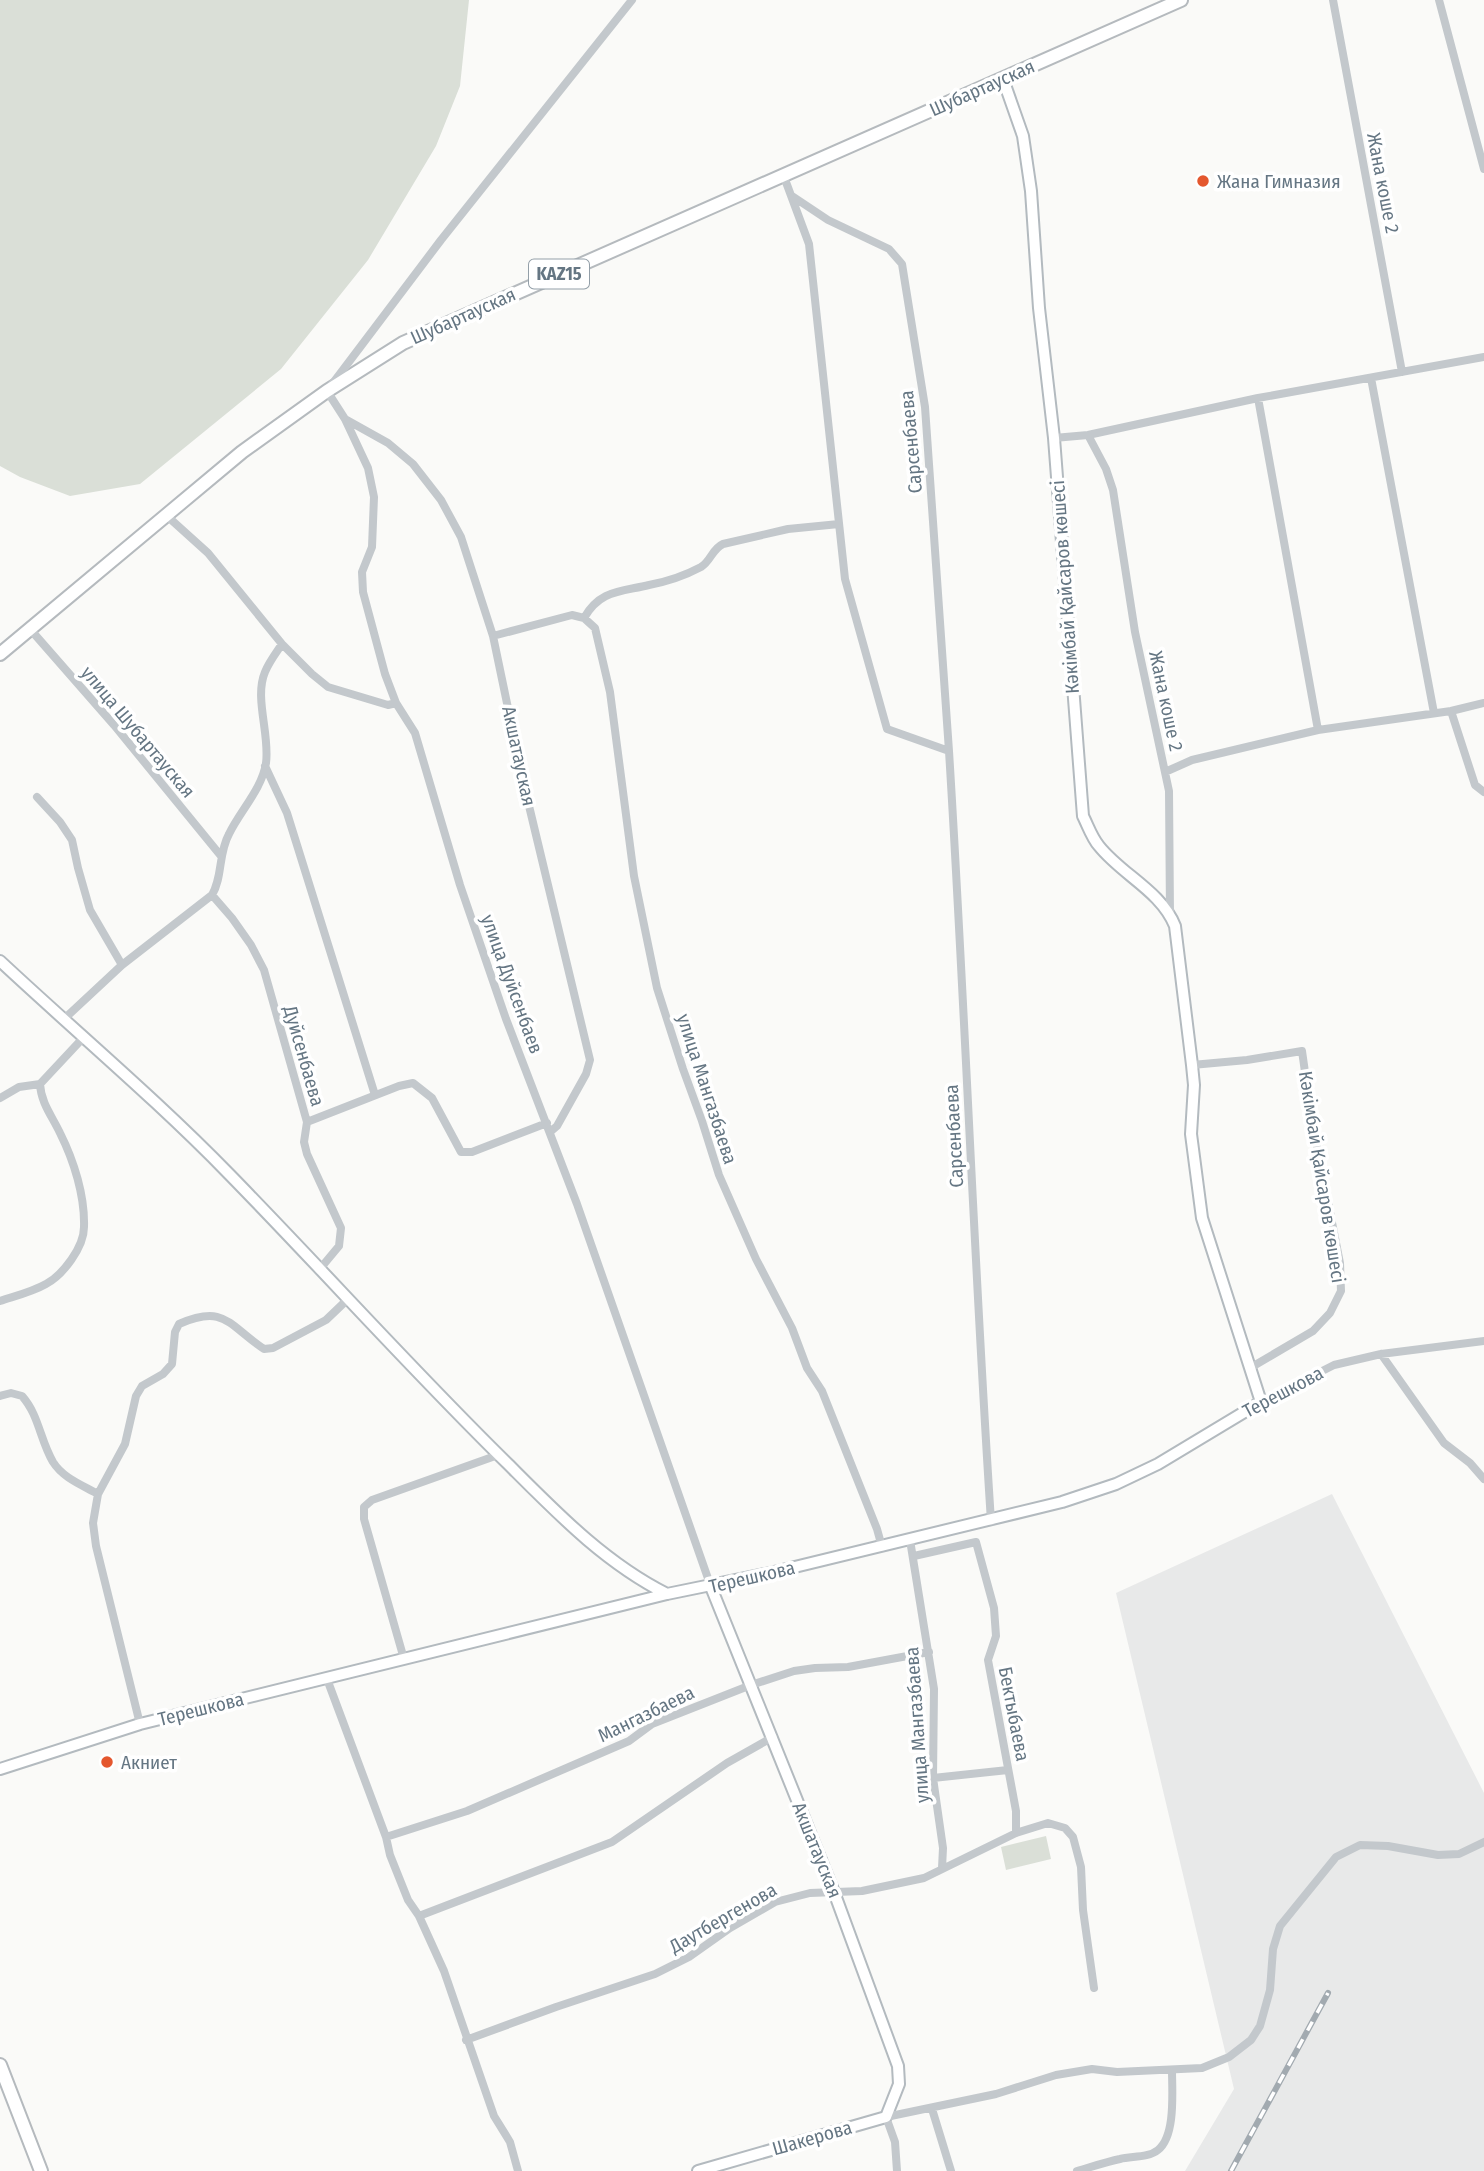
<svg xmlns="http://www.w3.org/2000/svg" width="1484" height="2171" font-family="'Fira Sans Condensed',sans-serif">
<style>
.built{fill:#e8e9e9}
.green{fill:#dadfd7}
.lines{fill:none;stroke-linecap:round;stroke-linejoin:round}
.secondary-casing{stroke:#b3babf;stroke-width:14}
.primary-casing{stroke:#b5babe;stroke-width:16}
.street{stroke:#c3c8cc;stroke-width:8}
.secondary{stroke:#fff;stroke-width:10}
.primary{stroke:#fff;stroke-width:12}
.rail-casing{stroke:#a2aab0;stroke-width:6}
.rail{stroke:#fff;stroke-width:3.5;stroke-dasharray:10;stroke-linecap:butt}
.poi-dot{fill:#e4572e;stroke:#fff;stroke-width:2.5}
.labels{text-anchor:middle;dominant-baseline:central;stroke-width:7;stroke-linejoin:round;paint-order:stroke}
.shield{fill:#fff;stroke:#939fa8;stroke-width:2}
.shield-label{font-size:18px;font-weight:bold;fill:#657683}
.street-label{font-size:19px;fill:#657683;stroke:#fff}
.poi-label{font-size:19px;fill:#657683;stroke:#fff;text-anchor:start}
</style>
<rect width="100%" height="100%" fill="#fafaf8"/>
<path class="built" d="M 1332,1494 L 1484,1793 L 1484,2171 L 1185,2171 L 1234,2089 L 1116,1593 Z"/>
<path class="green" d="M 0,0 L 469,0 L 460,86 L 436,146 L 368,260 L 281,369 L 140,484 L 70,496 L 20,477 L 0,466 Z
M 1046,1836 L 1051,1859 L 1006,1870 L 1001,1847 Z"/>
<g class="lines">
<defs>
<path id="secondary" d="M 0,961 C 76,1032 156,1099 229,1174 C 323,1270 412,1370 508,1464 C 557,1513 605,1563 667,1594
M 0,1769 L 140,1724 L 667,1594 L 770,1573 L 1062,1502 L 1116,1484 L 1158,1464 L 1261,1402 L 1202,1218 L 1191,1134 L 1194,1085 L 1192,1065 L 1175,926 C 1161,891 1122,875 1099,846 C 1092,838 1088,826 1083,816 L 1054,438 L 1039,308 L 1031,191 L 1023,136 L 1003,79
M 698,2171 L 886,2117 L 899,2084 L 898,2066 L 834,1892 L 711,1587"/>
<path id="primary" d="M 0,654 L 242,452 L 327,391 L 403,343 L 1181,0
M 0,2065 L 41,2171"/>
</defs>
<use href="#secondary" class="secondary-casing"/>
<use href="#primary" class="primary-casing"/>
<path class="street" d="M 632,0 L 441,240 L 327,391 L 345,419 L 368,468 L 374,497 L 372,547 L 362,572 L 363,592 L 385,674 L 396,703 L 415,733 L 460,885 L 506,1019 L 577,1204 L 711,1587
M 1333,0 L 1402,372
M 1439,0 L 1484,169
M 783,174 L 809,244 L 845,579 L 887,729 L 949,751 C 965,1007 974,1264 991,1521
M 792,196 L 828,220 L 889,249 L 902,264 L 925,407 L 949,751
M 1371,378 L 1434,713
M 1258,398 L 1318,730
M 345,419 L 388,443 L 413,464 L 441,500 L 461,537 L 493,636 L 524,785 L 590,1060 L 586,1074 L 557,1126 L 550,1132
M 1088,435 L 1106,469 L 1113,490 L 1135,632 L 1169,791 L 1170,915
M 1054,438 L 1088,435 L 1258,398 L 1484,357
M 167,516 L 208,553 L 282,644 L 312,674 L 328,687 L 388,705 L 396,703
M 584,618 L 595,628 L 610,692 L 634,876 L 657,988 L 683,1069 L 702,1121 L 719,1175 L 756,1259 L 792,1328 L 807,1368 L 822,1391 L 877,1529 L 882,1547
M 30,629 L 114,725 L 221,856
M 493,636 L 572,615 L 584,618 C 600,590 620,592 649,585 C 665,582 686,575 701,567 C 711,561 712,549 723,544 L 788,529 L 839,524
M 1451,711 L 1475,785 L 1484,792
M 265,766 L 287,813 L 375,1095
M 1165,772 L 1192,760 L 1318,730 L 1451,711 L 1484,703
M 37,797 L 60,822 L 72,840 L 78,868 L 90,910 L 122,965
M 212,895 L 232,918 L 251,945 L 264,970 L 307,1122 L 304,1142 L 307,1154 L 341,1228 L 339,1246 L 319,1270
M 63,1020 L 122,965 L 212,895 C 223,876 218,854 229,834 C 240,811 262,789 266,763 C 270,734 254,698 265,672 C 269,662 276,653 282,644
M 1192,1065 L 1247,1060 L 1302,1051 L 1312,1121 L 1340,1263 L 1341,1291 L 1330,1313 L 1313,1331 L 1250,1368
M 0,1098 L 19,1087 L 40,1084
M 307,1122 L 399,1086 L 413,1083 L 432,1098 L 461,1152 L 472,1152 L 547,1123
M 0,1301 C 15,1296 32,1292 46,1284 C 63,1275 84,1247 84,1227 C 85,1196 74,1161 60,1133 C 52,1116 41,1103 40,1084 L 83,1038
M 1381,1354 L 1444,1443 L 1470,1463 L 1484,1479
M 0,1396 L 11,1393 L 22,1396 C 39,1415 40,1440 53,1462 C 63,1478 82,1485 98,1494
M 1261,1402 L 1334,1365 L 1381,1354 L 1484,1341
M 910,1540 L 934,1689 L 933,1778 L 943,1848 L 942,1868
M 914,1556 L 976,1542 L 994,1608 L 996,1636 L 988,1660 L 1016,1811 L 1016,1833
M 404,1659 L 364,1519 L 364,1507 L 372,1500 L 498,1455
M 327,1679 L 386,1837 L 390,1855 L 408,1900 L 419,1916 L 444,1971 L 494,2116 L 510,2142 L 518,2171
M 140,1724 L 96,1546 L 93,1523 L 98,1494 L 125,1444 L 136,1396 L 142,1386 L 163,1374 L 172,1364 L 175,1332 L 179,1324 C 225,1304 228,1325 264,1349 L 273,1348 L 326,1320 L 348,1299
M 933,1778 L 1008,1770
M 386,1837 L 467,1811 L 629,1741 L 652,1724 L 751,1685 L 794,1671 L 815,1668 L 848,1667 L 929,1652
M 419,1916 L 612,1842 L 727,1763 L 773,1737
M 466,2040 L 556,2007 L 655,1974 L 689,1957 L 730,1928 L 775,1902 L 810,1893 L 862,1891 L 924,1878 L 1016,1833 L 1048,1823 L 1065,1828 L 1073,1837 L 1081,1867 L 1083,1910 L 1094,1988
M 932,2109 L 951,2171
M 897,2171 L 895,2142 L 886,2117 L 996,2094 L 1056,2075 L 1092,2069 L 1117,2072 L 1202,2068 L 1229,2057 L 1251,2040 L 1260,2026 L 1270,1990 L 1273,1949 L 1280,1926 L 1336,1857 L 1360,1845 L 1388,1846 L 1438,1855 L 1459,1854 L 1484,1842
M 1077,2171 C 1091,2167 1106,2162 1120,2159 C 1132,2156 1148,2158 1158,2150 C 1176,2136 1172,2091 1172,2070"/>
<use href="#secondary" class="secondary"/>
<use href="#primary" class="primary"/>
<defs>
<path id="rail" d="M 1231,2171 L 1328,1993"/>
</defs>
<use href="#rail" class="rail-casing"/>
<use href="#rail" class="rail"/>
</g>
<g class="poi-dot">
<circle cx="1203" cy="181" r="7"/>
<circle cx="107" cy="1762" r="7"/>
</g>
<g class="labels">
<rect class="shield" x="529" y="259.5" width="60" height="29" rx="5"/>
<g class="shield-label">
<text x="559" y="274">KAZ15</text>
</g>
<g class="street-label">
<text transform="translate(982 88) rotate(-24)">Шубартауская</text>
<text transform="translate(1383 183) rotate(79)">Жана коше 2</text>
<text transform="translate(463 316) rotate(-24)">Шубартауская</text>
<text transform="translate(911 442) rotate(-95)">Сарсенбаева</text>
<text transform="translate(1065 587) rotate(-94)">Кәкімбай Қайсаров көшесі</text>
<text transform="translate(1166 701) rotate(78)">Жана коше 2</text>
<text transform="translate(138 732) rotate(50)">улица Шубартауская</text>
<text transform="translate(519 756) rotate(78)">Акшатауская</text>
<text transform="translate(512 984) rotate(70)">улица Дуйсенбаев</text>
<text transform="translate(304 1056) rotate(74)">Дуйсенбаева</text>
<text transform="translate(707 1089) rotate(72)">улица Мангазбаева</text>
<text transform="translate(954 1136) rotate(-93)">Сарсенбаева</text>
<text transform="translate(1322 1177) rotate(81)">Кәкімбай Қайсаров көшесі</text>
<text transform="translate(1283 1392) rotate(-28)">Терешкова</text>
<text transform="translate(752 1577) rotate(-13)">Терешкова</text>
<text transform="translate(201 1709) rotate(-14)">Терешкова</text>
<text transform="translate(646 1714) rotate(-26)">Мангазбаева</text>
<text transform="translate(1014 1714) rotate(79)">Бектыбаева</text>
<text transform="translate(917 1725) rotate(-94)">улица Мангазбаева</text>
<text transform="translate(817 1850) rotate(68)">Акшатауская</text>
<text transform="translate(723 1918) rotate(-30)">Даутбергенова</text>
<text transform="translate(812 2138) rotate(-16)">Шакерова</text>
</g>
<g class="poi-label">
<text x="1217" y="181">Жана Гимназия</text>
<text x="121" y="1762">Акниет</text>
</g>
</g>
</svg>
